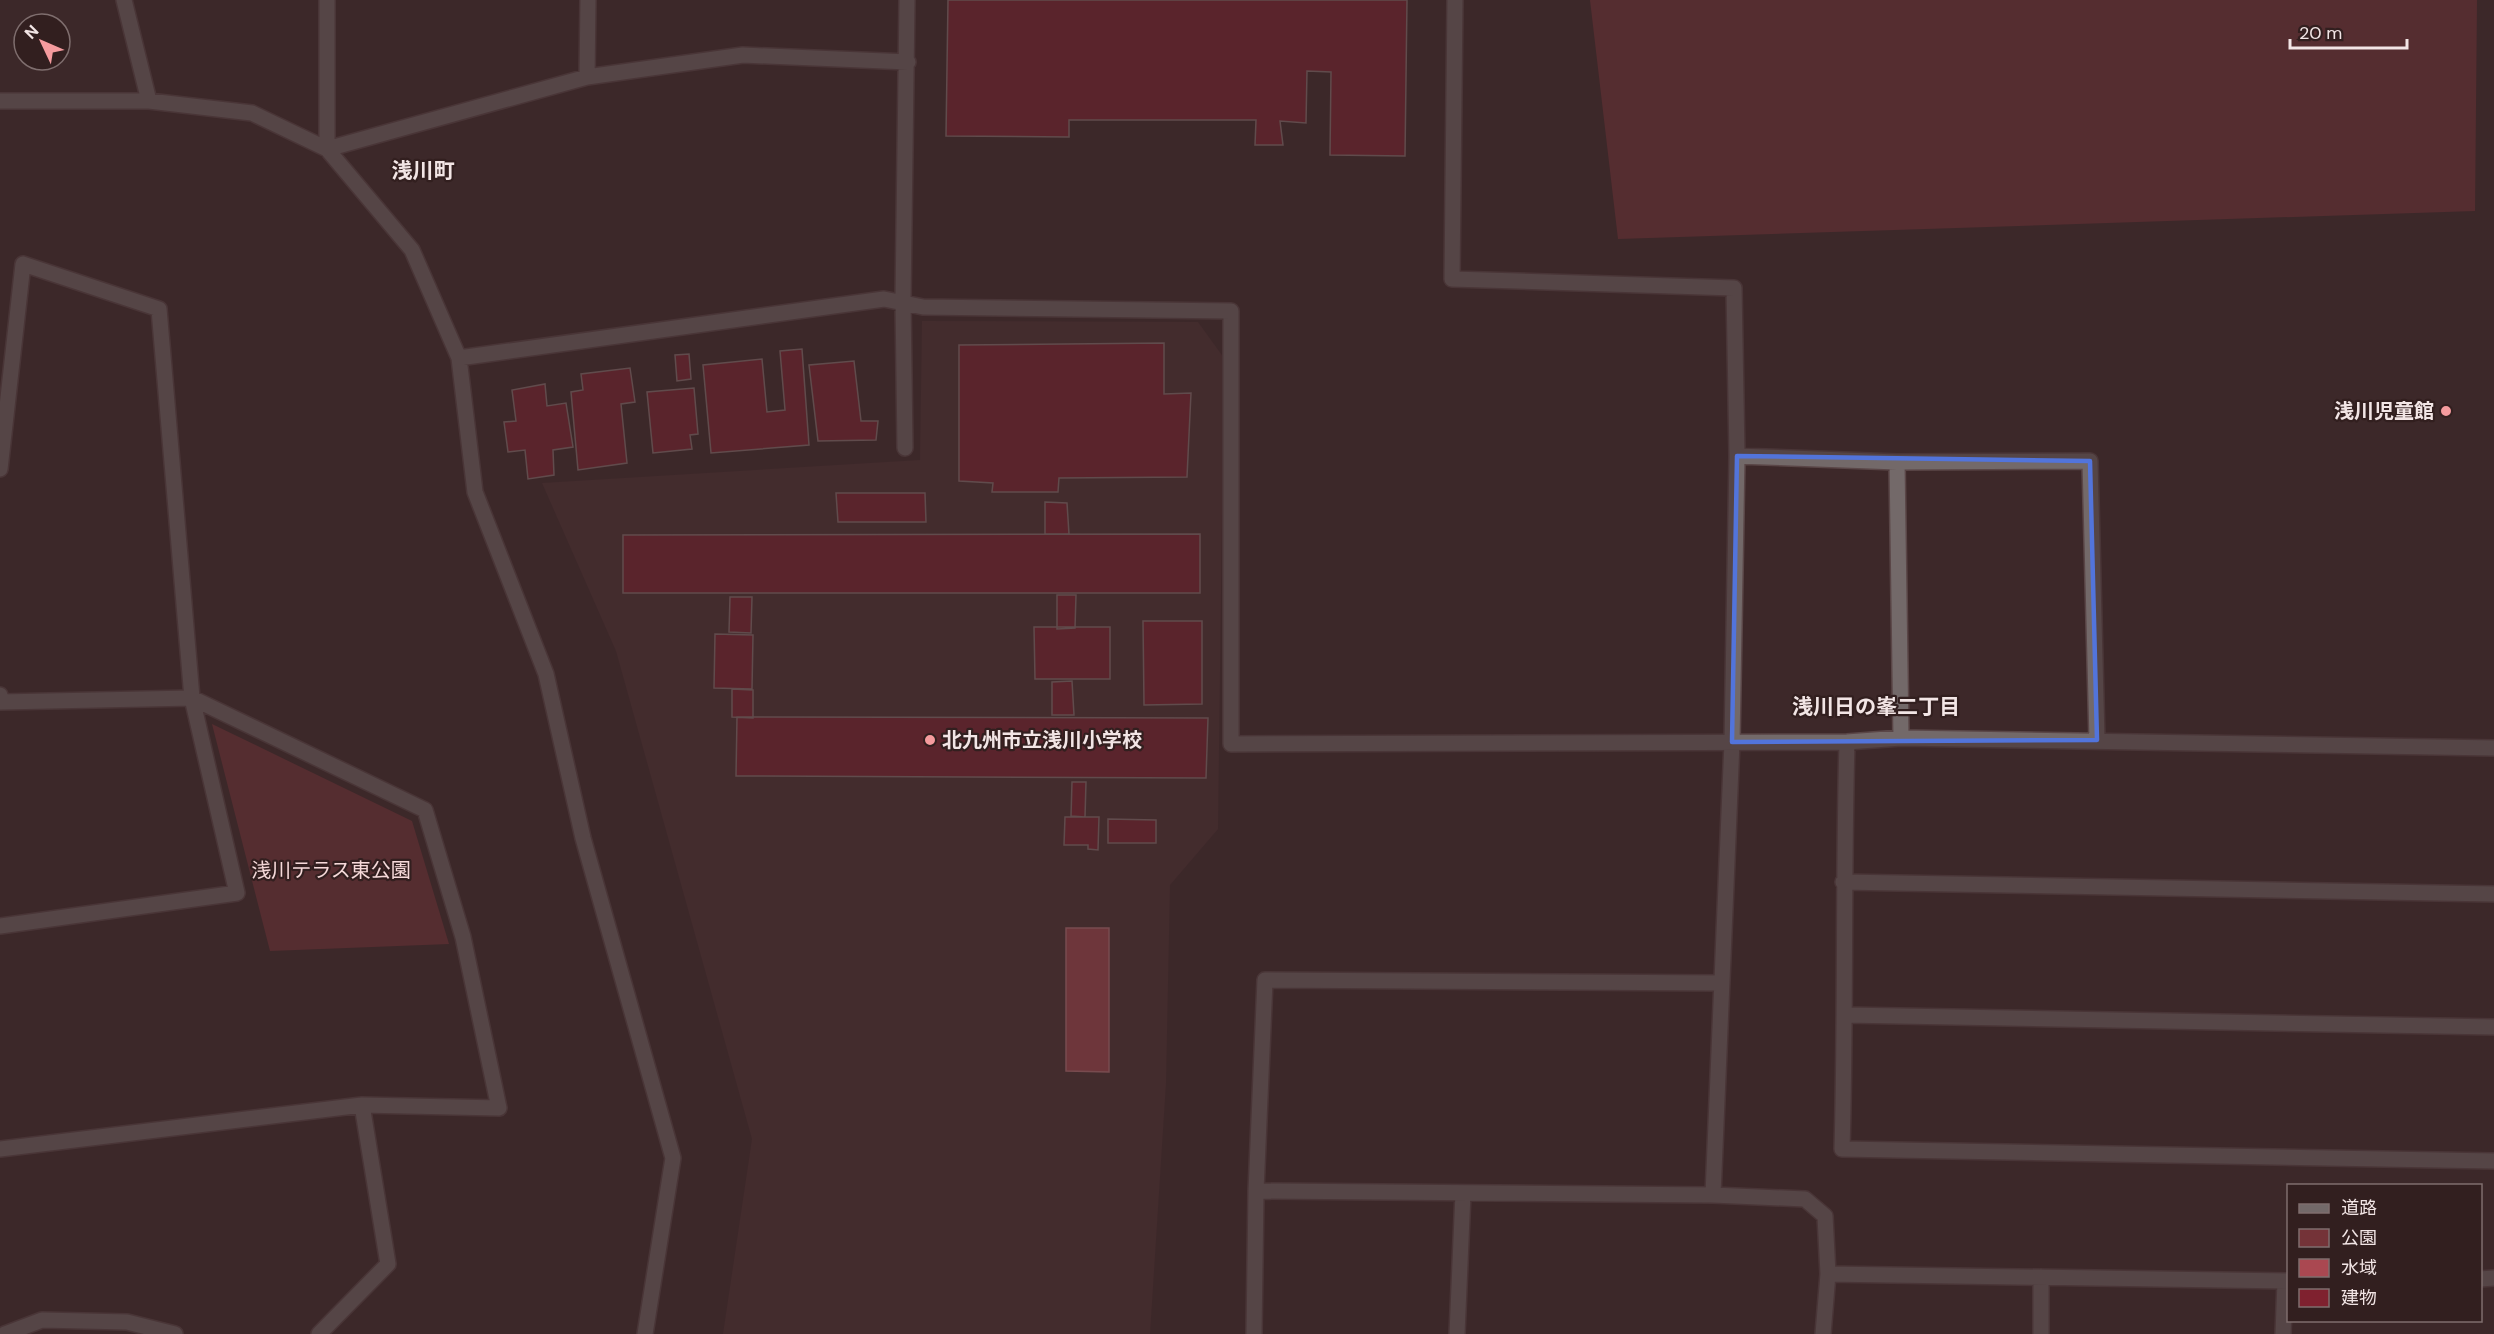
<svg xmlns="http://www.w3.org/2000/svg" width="2494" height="1334" font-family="'DM Sans','Noto Sans JP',sans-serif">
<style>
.built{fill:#4c3132}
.green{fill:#743338}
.water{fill:#aa4851;stroke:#c0777d;stroke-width:1.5}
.building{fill:#7f212f;stroke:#8d7575;stroke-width:1.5}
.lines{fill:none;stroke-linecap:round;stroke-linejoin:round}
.street-casing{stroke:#5a4647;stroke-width:18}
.street{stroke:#736969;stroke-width:15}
.marked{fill:none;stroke:#5274db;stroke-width:4.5;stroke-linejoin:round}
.poi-dot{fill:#f59b9e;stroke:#321f1f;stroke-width:2}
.labels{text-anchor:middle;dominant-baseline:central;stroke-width:4.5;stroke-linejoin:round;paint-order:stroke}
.poi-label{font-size:20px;font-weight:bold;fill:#f2e5e5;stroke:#321f1f;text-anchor:end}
.park-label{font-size:20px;fill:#f5d9d9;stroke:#321f1f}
.neighbourhood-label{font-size:21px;font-weight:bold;fill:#f2e5e5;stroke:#321f1f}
</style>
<rect width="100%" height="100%" fill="#3d2829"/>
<path class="built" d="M 922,321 L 1198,322 L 1224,358 L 1218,829 L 1170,885 L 1166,1083 L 1150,1334 L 723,1334 L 752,1139 L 616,651 L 542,483 L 920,460 Z"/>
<path class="green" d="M 1590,0 L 2477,0 L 2475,211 L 1618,239 Z
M 212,724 L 412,821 L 449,944 L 270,951 Z"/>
<path class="water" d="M 1066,928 L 1109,928 L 1109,1072 L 1066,1071 Z"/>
<path class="building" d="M 948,0 L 1407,0 L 1405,156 L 1330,155 L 1331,72 L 1307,71 L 1306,123 L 1280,121 L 1283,145 L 1255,145 L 1256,120 L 1069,120 L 1069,137 L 946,136 Z
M 1164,343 L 1164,394 L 1191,393 L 1187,477 L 1059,478 L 1058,492 L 992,492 L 993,483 L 959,481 L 959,345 Z
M 802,349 L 809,445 L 711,453 L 703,365 L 762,359 L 767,412 L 785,410 L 780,351 Z
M 689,354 L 691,379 L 677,381 L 675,355 Z
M 854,361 L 861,421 L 878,421 L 876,440 L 818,441 L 809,365 Z
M 630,368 L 635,402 L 621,404 L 627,463 L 578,470 L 571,392 L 583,390 L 581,374 Z
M 545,384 L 547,406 L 566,403 L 573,447 L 553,450 L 554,475 L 528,479 L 525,450 L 508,452 L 504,422 L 516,421 L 512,390 Z
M 694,388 L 698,434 L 690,435 L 692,449 L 653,453 L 647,392 Z
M 836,493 L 925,493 L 926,522 L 838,522 Z
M 1045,502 L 1067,503 L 1069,534 L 1045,534 Z
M 1200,534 L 1200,593 L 623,593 L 623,535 Z
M 1057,595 L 1076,595 L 1075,628 L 1057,629 Z
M 730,597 L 752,597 L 751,633 L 729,632 Z
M 1143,621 L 1202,621 L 1202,704 L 1144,705 Z
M 1034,627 L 1110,627 L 1110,679 L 1035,679 Z
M 715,634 L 753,635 L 752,689 L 714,688 Z
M 1072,681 L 1074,715 L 1052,715 L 1052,682 Z
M 732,689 L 753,690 L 753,718 L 732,717 Z
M 737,717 L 1208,718 L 1206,778 L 736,776 Z
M 1072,782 L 1086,782 L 1085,817 L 1071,816 Z
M 1065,817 L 1099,817 L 1098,850 L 1088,849 L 1088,845 L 1064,845 Z
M 1108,819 L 1156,820 L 1156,843 L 1108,843 Z"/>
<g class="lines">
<defs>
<path id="street" d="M 124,0 L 149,101
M 327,0 L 327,149 L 587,77 L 743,55 L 908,62
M 1455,0 L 1452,279 L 1734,288 L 1737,456
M 587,77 L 588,0
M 0,101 L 149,101 L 252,113 L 327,149 L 412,250 L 459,358 L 475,492 L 546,674 L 583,838 L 673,1158 L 645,1334
M 459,358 L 884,299 L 923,307 L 1231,311 L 1231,744 L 1847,742 L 1901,738 L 2494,748
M 905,448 L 903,301 L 907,0
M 1897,462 L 1901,738
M 0,469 L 23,264 L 159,309 L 192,698 L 237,893 L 0,926
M 0,695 L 1,702 L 192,698 L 425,810 L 463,937 L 499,1108 L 362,1105 L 0,1149
M 1847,742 C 1843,878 1846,1013 1842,1149 L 2494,1161
M 1843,882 L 2494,894
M 1846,1015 L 2494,1027
M 1256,1191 L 1265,980 L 1722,983
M 1713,1195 L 1732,742 L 1737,456 L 1897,462 L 2090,461 L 2097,740
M 1828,1274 L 2288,1281
M 2041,1277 L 2041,1334
M 2480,1279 L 2494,1278
M 5,1334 L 42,1320 L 127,1322 L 175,1334
M 319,1334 L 388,1264 L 362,1105
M 1254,1334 L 1256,1191 L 1713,1195 L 1805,1199 L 1825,1216 L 1828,1274 L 1823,1334
M 1457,1334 L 1463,1193
M 2283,1334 L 2285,1281"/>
</defs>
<use href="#street" class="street-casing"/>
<use href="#street" class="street"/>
</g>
<path d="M0 0H2494V1334H0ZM 1737,456 L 2090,461 L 2097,740 L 1732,742 Z" fill="#3d2829" fill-opacity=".55" fill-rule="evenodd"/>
<path class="marked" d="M 1737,456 L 2090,461 L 2097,740 L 1732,742 Z"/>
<g class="poi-dot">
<circle cx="2446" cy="411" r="6"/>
<circle cx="930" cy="740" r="6"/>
</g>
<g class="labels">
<g class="poi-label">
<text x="2434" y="411">浅川児童館</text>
<text x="942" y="740" text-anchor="start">北九州市立浅川小学校</text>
</g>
<g class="park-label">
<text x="331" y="870">浅川テラス東公園</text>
</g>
<g class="neighbourhood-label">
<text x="423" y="171">浅川町</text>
<text x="1876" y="707">浅川日の峯二丁目</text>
</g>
</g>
<rect x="2287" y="1184" width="195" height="138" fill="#321f1f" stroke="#7f6e6e" stroke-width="1.5"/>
<rect x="2299" y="1204" width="30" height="9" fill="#736969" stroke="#7f6e6e" stroke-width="1.5"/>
<text x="2341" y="1214" font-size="18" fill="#f2e5e5">道路</text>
<rect x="2299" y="1229" width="30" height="18" fill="#743338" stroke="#7f6e6e" stroke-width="1.5"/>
<text x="2341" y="1244" font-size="18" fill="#f2e5e5">公園</text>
<rect x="2299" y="1259" width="30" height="18" fill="#aa4851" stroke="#7f6e6e" stroke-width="1.5"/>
<text x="2341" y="1274" font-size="18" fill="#f2e5e5">水域</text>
<rect x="2299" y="1289" width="30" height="18" fill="#7f212f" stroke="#7f6e6e" stroke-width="1.5"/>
<text x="2341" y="1304" font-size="18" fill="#f2e5e5">建物</text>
<g transform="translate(42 42) rotate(314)"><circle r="28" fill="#321f1f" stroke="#7f6e6e" stroke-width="1.5"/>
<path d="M0-4.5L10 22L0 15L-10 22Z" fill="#f59b9e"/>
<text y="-9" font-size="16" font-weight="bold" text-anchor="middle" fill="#f2e5e5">N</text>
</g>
<path d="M2290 39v9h117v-9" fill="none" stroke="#f2e5e5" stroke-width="3"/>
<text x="2299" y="39" font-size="18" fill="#f2e5e5" stroke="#321f1f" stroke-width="4.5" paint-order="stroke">20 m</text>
</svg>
